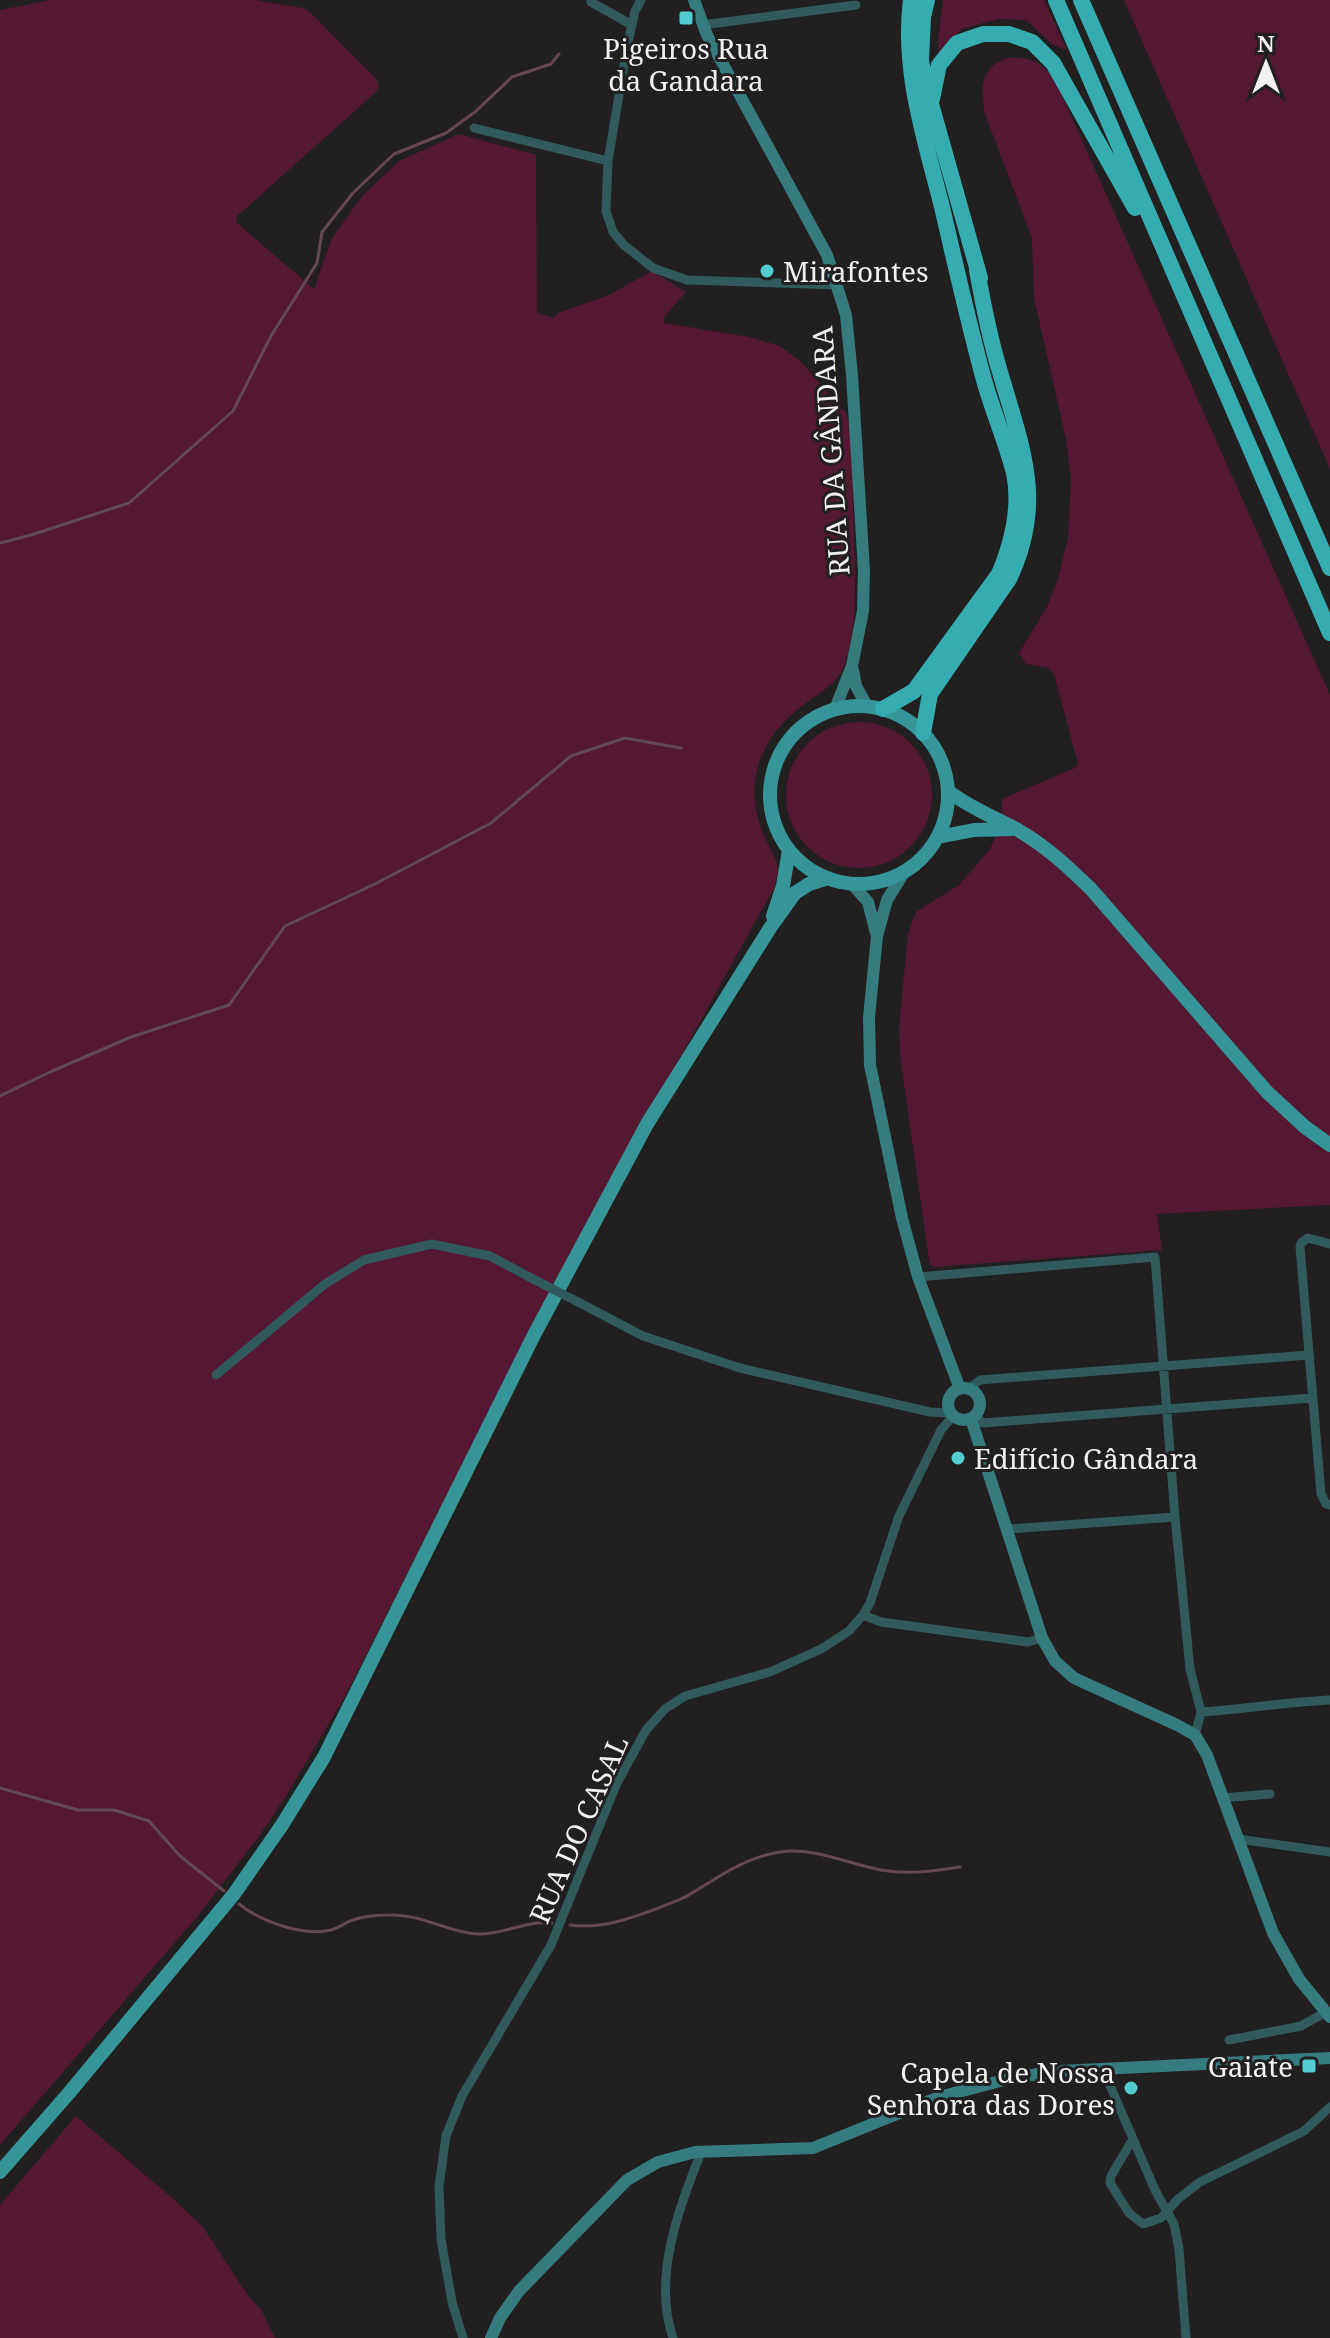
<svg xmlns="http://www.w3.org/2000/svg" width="1330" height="2338" font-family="'Noto Serif',serif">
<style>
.green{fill:#541833}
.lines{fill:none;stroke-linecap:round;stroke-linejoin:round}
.stream{stroke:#644854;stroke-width:3}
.street{stroke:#315a5c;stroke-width:9}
.secondary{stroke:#367b7e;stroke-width:12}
.primary{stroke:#369598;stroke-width:14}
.highway{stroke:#34acb0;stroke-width:16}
.street-bridge{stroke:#315a5c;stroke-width:9}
.poi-dot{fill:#52ccd1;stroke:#211f1f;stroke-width:3}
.labels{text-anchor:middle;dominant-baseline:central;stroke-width:6;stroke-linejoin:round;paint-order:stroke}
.poi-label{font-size:28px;fill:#f2f0f1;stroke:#211f1f;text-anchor:start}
.street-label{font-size:28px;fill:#f2f0f1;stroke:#211f1f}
</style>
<rect width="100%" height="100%" fill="#211f1f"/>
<path class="green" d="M 51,0 L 255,0 L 303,8 L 310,12 L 377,80 L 379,86 L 376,92 L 236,217 L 237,223 L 314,289 L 332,238 L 363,195 L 399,161 L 459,134 L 536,155 L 537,313 L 554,318 L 558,313 L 609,295 L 652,271 L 686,292 L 664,317 L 664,323 L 749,337 L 780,346 L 800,361 L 846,413 L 851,430 C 852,467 853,504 854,540 C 855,580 858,623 846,661 C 839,683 822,691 805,704 C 764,733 744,777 760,825 C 764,839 773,850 777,864 L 778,872 L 774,888 L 556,1282 L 343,1700 L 286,1796 L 258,1838 L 197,1917 L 0,2145 L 0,10 Z
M 943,0 L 1044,0 L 1067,50 L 1052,44 L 1026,20 L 998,19 L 961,29 L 939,57 L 938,41 Z
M 1124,0 L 1330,0 L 1330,469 Z
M 1008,58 C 1031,56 1044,63 1056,82 L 1330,695 L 1330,1205 L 1157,1214 L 1162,1250 L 935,1267 L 930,1265 L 929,1260 L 900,1055 L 899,1026 L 908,934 L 916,912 L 959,885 L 990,849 L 1001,824 L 1002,799 L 1075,768 L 1078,764 L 1054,674 L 1048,668 L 1026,664 L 1019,653 L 1047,607 L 1058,579 L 1068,538 L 1071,479 L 1066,439 L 1034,298 L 1032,238 L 985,114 C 981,89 979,67 1008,58 Z
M786 795a73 73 0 1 1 146 0a73 73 0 1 1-146 0Z
M 76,2116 L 170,2196 L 203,2227 L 247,2294 L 262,2311 L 275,2338 L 0,2338 L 0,2205 Z"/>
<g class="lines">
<path class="stream" d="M 0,543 L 31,535 L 129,503 L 233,411 L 271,336 L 317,263 L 322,232 L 353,193 L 394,154 L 446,133 L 475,112 L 512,77 L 551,64 L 559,54
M 0,1096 L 50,1072 L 131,1037 L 229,1005 L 285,926 L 375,884 L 491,823 L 571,756 L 625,738 L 681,748
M 0,1788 L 78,1810 L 114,1810 L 149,1821 L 180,1856 L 224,1891
M 239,1904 C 260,1921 303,1937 331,1930 C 339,1928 346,1922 353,1920 C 364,1916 379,1915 390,1915 C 422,1914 448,1933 480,1934 C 505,1934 527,1920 552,1923
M 570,1925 C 602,1929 629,1919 659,1908 C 670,1903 682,1900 692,1893 C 720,1876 746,1857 780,1852 C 814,1847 849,1864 881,1870 C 908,1875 934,1871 960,1867"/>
<path class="street" d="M 641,0 L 635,11 L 627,47 L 608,161 L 606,211 L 613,232 L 624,245 L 653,268 L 687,280 L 838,285
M 591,2 L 632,25
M 702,25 L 856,5
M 474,128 L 608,161
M 1330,1244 L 1308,1238 L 1301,1243 L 1300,1247 L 1321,1494 L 1326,1504 L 1330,1505
M 918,1277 L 1155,1257 L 1175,1517 L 1190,1669 L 1201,1712 L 1195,1735
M 578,1302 L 643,1336 L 740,1368 L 930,1412 L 950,1413
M 216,1375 L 325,1284 L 364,1260 L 432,1244 L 490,1256 L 535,1280
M 968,1389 L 980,1380 L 1308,1355
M 975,1416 L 983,1423 L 1312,1398
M 1008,1529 L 1175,1517
M 863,1615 L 881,1622 L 1028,1642 L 1042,1638
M 1201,1712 C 1244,1709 1287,1702 1330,1700
M 1222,1798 L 1270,1794
M 1238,1839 L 1330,1852
M 1229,2040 L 1301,2026 L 1326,2012
M 1103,2069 L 1155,2190 L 1174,2224 L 1179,2249 L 1186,2338
M 1133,2139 L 1111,2176 L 1110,2183 L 1129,2213 L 1143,2224 L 1161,2218 L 1178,2199 L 1200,2182 L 1304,2131 L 1330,2107
M 463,2338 L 452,2302 L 441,2239 L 439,2186 L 446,2136 L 462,2096 L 551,1945 L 616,1785 L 646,1730 L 665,1709 L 685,1696 L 770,1672 L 821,1649 L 849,1631 L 863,1615 L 870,1603 L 899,1516 L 941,1430 L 953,1416
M 673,2338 C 652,2277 679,2209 701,2152"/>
<path class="secondary" d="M 694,0 L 707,35 L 827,255 L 846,315 L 852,375 L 864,571 L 863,611 L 852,666 L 835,709
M 853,670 L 856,686 L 867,706
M 905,871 L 887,900 L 877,936 L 869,1017 L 870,1065 L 902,1218 L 918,1277 L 960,1389
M 851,883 L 868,902 L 876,933
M948 1404a16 16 0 1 1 32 0a16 16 0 1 1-32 0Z
M 971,1419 L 1042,1638 L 1055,1661 L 1074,1678 L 1177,1725 L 1195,1735 L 1207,1755 L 1273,1933 L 1299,1979 L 1330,2017
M 491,2338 L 500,2318 L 519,2291 L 627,2180 L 658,2162 L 695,2152 L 813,2148 L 939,2097 L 1012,2078 L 1059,2071 L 1330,2058"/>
<path class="primary" d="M770 795a89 89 0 1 1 178 0a89 89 0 1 1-178 0Z
M 948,791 C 970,808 994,817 1018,830 C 1046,846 1068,867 1091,889 L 1267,1092 L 1305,1127 L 1330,1145
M 938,837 L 974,830 L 1012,829
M 773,916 L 783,886 L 789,850
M 0,2172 L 69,2093 L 234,1894 L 282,1825 L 324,1757 L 534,1335 L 647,1124 L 770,928 L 795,893 L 809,884 L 828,878"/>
<path class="highway" d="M 927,0 L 923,17 L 921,61 L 931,104 L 980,278
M 1056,0 L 1330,633
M 1081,0 L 1330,568
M 932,99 L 939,65 L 957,43 L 983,34 L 1009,34 L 1032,42 L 1053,63 L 1135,208
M 883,709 L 914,691 L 999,574 C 1012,544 1021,506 1014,473 C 1006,442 993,412 984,380 C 968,322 955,262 941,203 C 924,136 902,69 911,0
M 923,733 L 930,694 L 1009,579 C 1046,502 1022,448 1000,372 C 990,339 983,304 977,270"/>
<path class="street-bridge" d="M 535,1280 L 578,1302"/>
</g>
<g class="poi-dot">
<rect x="678" y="10" width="16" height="16" rx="4"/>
<circle cx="767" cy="271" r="8"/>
<circle cx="958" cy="1458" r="8"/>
<rect x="1301" y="2058" width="16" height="16" rx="4"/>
<circle cx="1131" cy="2088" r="8"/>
</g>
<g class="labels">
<g class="poi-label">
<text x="686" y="48" text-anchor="middle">Pigeiros Rua<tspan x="686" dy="32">da Gandara</tspan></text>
<text x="783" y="271">Mirafontes</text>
<text x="974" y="1458">Edifício Gândara</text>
<text x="1293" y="2066" text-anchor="end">Gaiate</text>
<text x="1115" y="2072" text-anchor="end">Capela de Nossa<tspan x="1115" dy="32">Senhora das Dores</tspan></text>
</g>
<g class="street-label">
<text transform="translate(830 451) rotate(-94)">RUA DA GÂNDARA</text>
<text transform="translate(578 1829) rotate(-66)">RUA DO CASAL</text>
</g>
</g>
<g transform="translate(1266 64)" stroke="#211f1f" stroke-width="6" paint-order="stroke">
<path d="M0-6L14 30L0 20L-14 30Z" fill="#f2f0f1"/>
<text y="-12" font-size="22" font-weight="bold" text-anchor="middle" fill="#f2f0f1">N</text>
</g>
</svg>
